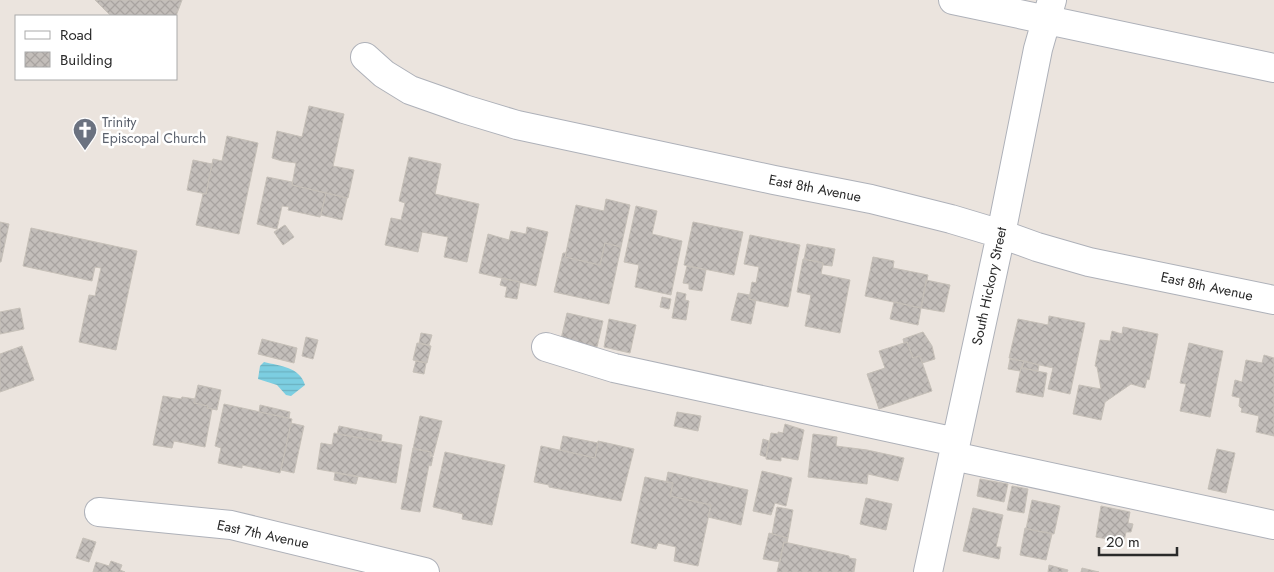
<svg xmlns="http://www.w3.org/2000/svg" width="1274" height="572" font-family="Jost,sans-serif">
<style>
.water{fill:url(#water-rules)}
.building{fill:url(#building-cross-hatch);stroke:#c6c0b8}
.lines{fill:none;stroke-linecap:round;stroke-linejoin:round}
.minor-casing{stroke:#aeb1b9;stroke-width:30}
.minor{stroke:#fff;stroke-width:28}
.labels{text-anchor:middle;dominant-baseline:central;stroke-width:5;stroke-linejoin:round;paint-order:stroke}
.worship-label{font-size:14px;fill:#5b616d;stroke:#fff;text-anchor:start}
.street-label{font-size:14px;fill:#2a2a2a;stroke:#fff}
</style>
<defs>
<pattern id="water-rules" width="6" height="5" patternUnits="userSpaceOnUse" patternTransform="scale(1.25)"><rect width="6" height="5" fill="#7ccee1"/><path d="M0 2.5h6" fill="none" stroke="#6bb1c1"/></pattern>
<pattern id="building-cross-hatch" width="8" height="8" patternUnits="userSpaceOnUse" patternTransform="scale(1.25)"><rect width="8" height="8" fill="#c3beba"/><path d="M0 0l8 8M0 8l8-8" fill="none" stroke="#a8a3a0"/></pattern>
</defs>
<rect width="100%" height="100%" fill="#ebe4de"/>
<path class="water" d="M 264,362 C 280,366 300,367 305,385 L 291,396 L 286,395 L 277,385 L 258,379 L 260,366 Z"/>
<path class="building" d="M 95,0 L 182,0 L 176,16 L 111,16 Z
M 309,106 L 344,114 L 333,166 L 354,170 L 348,198 L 292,185 L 296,163 L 282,161 L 272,158 L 277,131 L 302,137 Z
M 227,136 L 258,143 L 239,234 L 196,225 L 203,194 L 206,194 L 213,159 L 222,161 Z
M 409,157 L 441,164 L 435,194 L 479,204 L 467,262 L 444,257 L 448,237 L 422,232 L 418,252 L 385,245 L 391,218 L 401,220 L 405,203 L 399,201 Z
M 193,160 L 212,164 L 206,194 L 187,190 Z
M 267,177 L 292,182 L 292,185 L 326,193 L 320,217 L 288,210 L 289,207 L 282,206 L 277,229 L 257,224 Z
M 326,193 L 347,198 L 342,220 L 321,215 Z
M 606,199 L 630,205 L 621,247 L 605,243 L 600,265 L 565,257 L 576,205 L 604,211 Z
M 636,206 L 657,211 L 652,234 L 682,241 L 671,295 L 635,287 L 639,265 L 624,262 Z
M 0,222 L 9,224 L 1,262 L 0,262 Z
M 693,222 L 743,232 L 734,275 L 684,265 Z
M 285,225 L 294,237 L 283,245 L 274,232 Z
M 527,227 L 548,232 L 536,286 L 479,273 L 488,234 L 509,240 L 511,231 L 526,234 Z
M 31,228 L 137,251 L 116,350 L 79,342 L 89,295 L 95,296 L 101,268 L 95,267 L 92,281 L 23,266 Z
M 750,235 L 800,245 L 788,307 L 749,299 L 752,282 L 756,283 L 759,267 L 744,264 Z
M 605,243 L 621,247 L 609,304 L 554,292 L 563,253 L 566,253 L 565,257 L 600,265 Z
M 807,244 L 835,249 L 832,266 L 823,265 L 823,263 L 804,259 Z
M 873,257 L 894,261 L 893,268 L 928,275 L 921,308 L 865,296 Z
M 803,259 L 823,263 L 821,274 L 850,280 L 840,333 L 805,326 L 811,295 L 797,292 Z
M 687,266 L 706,270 L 702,291 L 689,289 L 689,284 L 683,283 Z
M 502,278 L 520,282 L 517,299 L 505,297 L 507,287 L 500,285 Z
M 926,280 L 950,285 L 944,312 L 921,308 Z
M 677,292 L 686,294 L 685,300 L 689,301 L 686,320 L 672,318 Z
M 738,293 L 750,295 L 749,299 L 756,300 L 751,324 L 731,320 Z
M 662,297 L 671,299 L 669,309 L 660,307 Z
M 894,302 L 921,308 L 918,325 L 890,319 Z
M 20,308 L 24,329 L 0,334 L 0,312 Z
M 567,313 L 603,321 L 597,347 L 561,339 Z
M 1049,316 L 1085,323 L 1070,394 L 1048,389 L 1053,368 L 1009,358 L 1018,319 L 1048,325 Z
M 609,319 L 636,325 L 630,353 L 604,347 Z
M 1123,327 L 1158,334 L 1149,380 L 1147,379 L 1145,388 L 1131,384 L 1105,402 L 1101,420 L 1073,414 L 1079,385 L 1101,389 L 1097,367 L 1095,366 L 1100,340 L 1110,341 L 1112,331 L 1122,334 Z
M 923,332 L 932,346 L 935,359 L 922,363 L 920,356 L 913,358 L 907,342 L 904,343 L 903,339 Z
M 421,333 L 432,335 L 429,345 L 419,343 Z
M 306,337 L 318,340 L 313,359 L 302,356 Z
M 262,339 L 297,348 L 294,363 L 258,354 Z
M 907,342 L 913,358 L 920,356 L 932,391 L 879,409 L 867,374 L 885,368 L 879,351 Z
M 417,343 L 431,346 L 427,363 L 413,360 Z
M 1189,343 L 1223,351 L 1210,417 L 1180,411 L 1186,384 L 1180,383 Z
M 22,346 L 34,380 L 0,392 L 0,354 Z
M 1264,355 L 1274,358 L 1274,436 L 1256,432 L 1259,416 L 1241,412 L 1242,409 L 1239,406 L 1240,398 L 1232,396 L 1235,380 L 1242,382 L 1246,360 L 1262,363 Z
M 1010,359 L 1024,361 L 1020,371 L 1008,369 Z
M 416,361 L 426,363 L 424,374 L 413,372 Z
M 1024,361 L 1039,365 L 1038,371 L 1022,368 Z
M 1021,368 L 1047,373 L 1043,397 L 1016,392 Z
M 198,385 L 221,390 L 217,410 L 207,408 L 208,406 L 194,403 Z
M 163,396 L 181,399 L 182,397 L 195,399 L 194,403 L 208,406 L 207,408 L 212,409 L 205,447 L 174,441 L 172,448 L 153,445 Z
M 224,404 L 292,419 L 280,473 L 242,465 L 242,468 L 218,463 L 221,448 L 215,446 Z
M 260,405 L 290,412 L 289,418 L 259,412 Z
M 677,412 L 701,416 L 698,431 L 674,426 Z
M 420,416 L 442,421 L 433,456 L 431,455 L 431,452 L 413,449 Z
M 291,423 L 304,426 L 294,473 L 281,470 Z
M 785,424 L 804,430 L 798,460 L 781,457 L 781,461 L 766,459 L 771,433 L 778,434 L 778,432 L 783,433 Z
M 339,426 L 382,435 L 381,442 L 337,434 Z
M 334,433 L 402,445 L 396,483 L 317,469 L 321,443 L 332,445 Z
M 813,434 L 837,437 L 836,446 L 867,450 L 904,458 L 898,481 L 868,474 L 867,484 L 808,477 Z
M 563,436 L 598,443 L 595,458 L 560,450 Z
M 763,439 L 769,441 L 766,457 L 760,455 Z
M 598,441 L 634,449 L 621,501 L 549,487 L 549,485 L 534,482 L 541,446 L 595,458 Z
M 413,448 L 431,452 L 430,456 L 433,457 L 431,466 L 429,465 L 420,512 L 401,509 Z
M 1217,449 L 1235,453 L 1226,493 L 1208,489 Z
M 445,452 L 505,465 L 492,525 L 462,519 L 463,514 L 433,507 Z
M 762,471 L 792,478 L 786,506 L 775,503 L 771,515 L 753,511 Z
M 668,472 L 748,490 L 741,525 L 708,517 L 711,505 L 670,496 L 673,483 L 666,482 Z
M 335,473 L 358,477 L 356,484 L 334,480 Z
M 645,477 L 673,483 L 670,496 L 711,505 L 698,566 L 674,561 L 676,547 L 658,543 L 656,549 L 631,543 Z
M 980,479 L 1008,484 L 1004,502 L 977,496 Z
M 1012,486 L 1028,489 L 1024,513 L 1007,510 Z
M 866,498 L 892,504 L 886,530 L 860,524 Z
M 1032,500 L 1060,506 L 1054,534 L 1026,529 Z
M 1101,506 L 1130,512 L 1128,523 L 1133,524 L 1131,532 L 1126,532 L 1124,542 L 1096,537 Z
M 777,507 L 793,510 L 788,538 L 772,534 Z
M 973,508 L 1003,515 L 996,547 L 1001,547 L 999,559 L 963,551 Z
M 1025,528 L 1052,534 L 1046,560 L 1020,555 Z
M 769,533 L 788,538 L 787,543 L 784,542 L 780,562 L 763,559 Z
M 83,538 L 96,542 L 89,562 L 76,558 Z
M 784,542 L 849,556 L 849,558 L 856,559 L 854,572 L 777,572 Z
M 111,561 L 122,565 L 120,570 L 125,572 L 93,572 L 96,562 L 109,566 Z
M 1049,565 L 1068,570 L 1067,572 L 1048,572 Z
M 1082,568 L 1099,572 L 1081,572 Z"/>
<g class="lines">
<defs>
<path id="minor" d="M 953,0 L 1274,68
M 365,57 L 384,74 L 410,90 L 464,109 L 517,125 L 774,180 L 871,199 L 951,219 L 1001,234 L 1037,247 L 1089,262 L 1274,300
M 546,347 L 614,368 L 956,442
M 953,456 L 1274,525
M 99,512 L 231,525 L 425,572
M 928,572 L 1001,234 L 1038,49 L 1052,0"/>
</defs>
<use href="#minor" class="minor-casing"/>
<use href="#minor" class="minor"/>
</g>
<defs>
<symbol id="church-pin" viewBox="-11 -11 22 30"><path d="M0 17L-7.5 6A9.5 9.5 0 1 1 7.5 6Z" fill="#6b7280" stroke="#fff"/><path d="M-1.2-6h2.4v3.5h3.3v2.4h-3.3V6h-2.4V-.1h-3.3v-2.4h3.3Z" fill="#fff"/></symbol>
</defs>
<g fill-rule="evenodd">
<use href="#church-pin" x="71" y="116" width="28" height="38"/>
</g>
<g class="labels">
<g class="worship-label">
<text x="102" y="122">Trinity<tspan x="102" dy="16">Episcopal Church</tspan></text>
</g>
<g class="street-label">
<text transform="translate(815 188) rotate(11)">East 8th Avenue</text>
<text transform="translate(989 286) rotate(-78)">South Hickory Street</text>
<text transform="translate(1207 286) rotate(12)">East 8th Avenue</text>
<text transform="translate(263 534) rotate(12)">East 7th Avenue</text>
</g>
</g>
<rect x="15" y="15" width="162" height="65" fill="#ffffff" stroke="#aaaaaa"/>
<rect x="25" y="31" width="25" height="8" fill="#ffffff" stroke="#aaaaaa"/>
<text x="60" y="40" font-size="15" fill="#2a2a2a">Road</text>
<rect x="25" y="52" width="25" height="15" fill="url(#building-cross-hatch)" stroke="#aaaaaa"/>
<text x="60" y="65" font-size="15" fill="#2a2a2a">Building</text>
<path d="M1099 547v8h78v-8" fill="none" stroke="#2a2a2a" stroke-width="2.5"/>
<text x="1106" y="547" font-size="15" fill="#2a2a2a" stroke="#ffffff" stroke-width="4" paint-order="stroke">20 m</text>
</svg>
